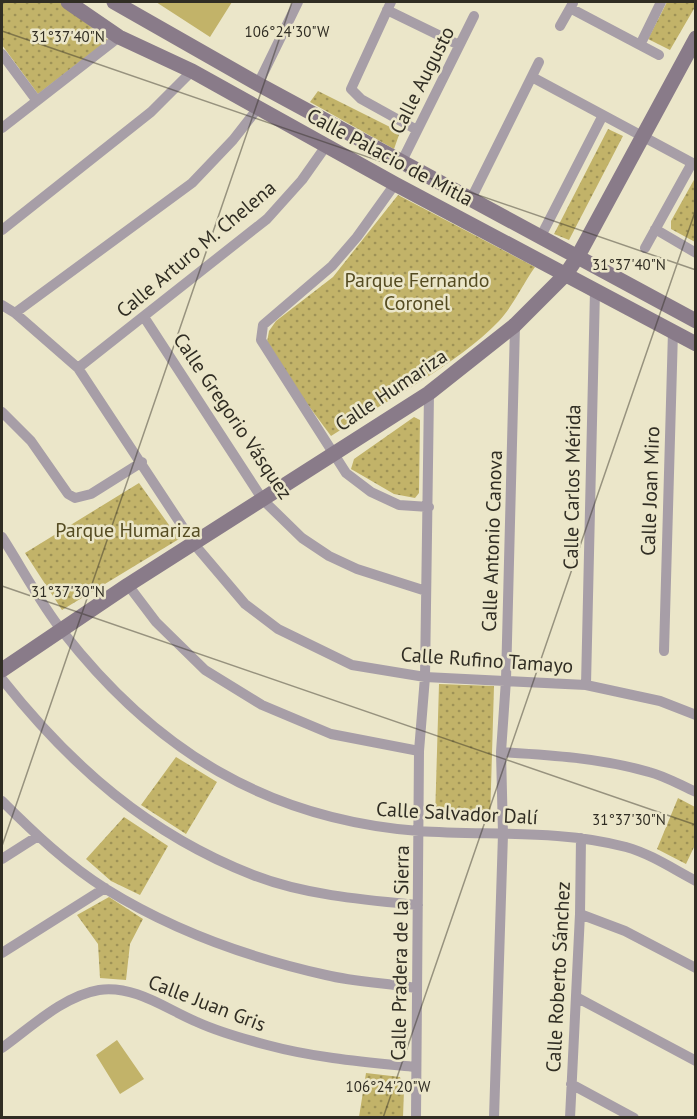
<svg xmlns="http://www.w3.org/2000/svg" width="697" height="1119" font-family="'PT Sans',sans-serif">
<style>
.grass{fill:#c2b369}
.park{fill:url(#park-dots)}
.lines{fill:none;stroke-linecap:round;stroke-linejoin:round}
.street{stroke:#a79ea7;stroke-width:10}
.secondary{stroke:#897b89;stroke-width:15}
.ticks{fill:none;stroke:#302d23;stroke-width:1.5;stroke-opacity:0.45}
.labels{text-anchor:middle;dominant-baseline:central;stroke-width:5;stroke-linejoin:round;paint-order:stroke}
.street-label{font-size:20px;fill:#302d23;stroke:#ebe6c9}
.park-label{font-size:20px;fill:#544b21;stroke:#ebe6c9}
.ticks-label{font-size:15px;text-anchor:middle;fill:#302d23;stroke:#ebe6c9;stroke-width:5;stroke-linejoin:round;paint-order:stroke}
</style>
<defs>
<pattern id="park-dots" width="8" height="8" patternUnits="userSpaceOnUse" patternTransform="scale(1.5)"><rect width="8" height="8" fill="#c2b369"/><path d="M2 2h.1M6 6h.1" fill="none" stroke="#9e9256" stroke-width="1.8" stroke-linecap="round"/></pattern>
</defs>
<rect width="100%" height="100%" fill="#ebe6c9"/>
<path class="grass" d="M 156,2 L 232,2 L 210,37 Z
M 117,1040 L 144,1079 L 120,1094 L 96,1055 Z"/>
<path class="park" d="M 2,2 L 59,2 L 108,40 L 38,94 L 2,45 Z
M 667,2 L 695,2 L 695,7 L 670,50 L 648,39 Z
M 318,91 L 400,132 L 394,149 L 310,102 Z
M 608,129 L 623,136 L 569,240 L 554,234 Z
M 695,178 L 696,242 L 695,242 L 671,229 L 671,221 Z
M 398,195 L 535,267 C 523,284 513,306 499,321 C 458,364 383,403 331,436 L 271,355 L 267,342 L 269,331 L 276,321 L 333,277 Z
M 414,417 L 420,420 L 419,493 L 415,498 L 394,494 L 351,469 L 354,459 Z
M 139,483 L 179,539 L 62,610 L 25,553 Z
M 439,684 L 494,686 L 490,821 L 435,819 Z
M 176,757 L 217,782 L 186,834 L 141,805 Z
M 678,798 L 695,807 L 695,845 L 686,864 L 657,849 Z
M 124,817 L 168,846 L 140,895 L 111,881 L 86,859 Z
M 109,897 L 143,919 L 130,944 L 126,980 L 100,978 L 98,944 L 77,915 Z
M 366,1073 L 400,1077 L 404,1090 L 403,1117 L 359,1117 Z"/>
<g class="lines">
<path class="street" d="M 391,2 L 351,89 L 361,99 L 417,130
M 570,8 L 659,55
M 387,10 L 459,45
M 560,26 L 573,3
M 640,45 L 661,2
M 2,54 L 37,101
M 532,77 L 696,165
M 258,84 L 298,2
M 2,128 L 119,37
M 402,161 L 474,16
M 395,184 L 357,237 L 332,266 L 263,325 L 261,340 L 346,473 L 371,492 L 399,505 L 429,507
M 471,199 L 539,62
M 655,229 L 696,253
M 2,230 L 151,112 L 192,71
M 541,236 L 603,115
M 645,248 L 692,163
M 2,305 L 15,313 L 78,368 L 194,544 L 245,604 L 278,629 L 352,665 L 425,677 L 586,685 L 660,701 L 696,715
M 15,313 L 192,183 L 233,140 L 258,108
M 144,317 L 263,500 L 302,538 L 329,556 L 357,569 L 426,591
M 78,368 L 267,219 L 302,180 L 326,146
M 2,412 L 31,441 L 68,494 L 75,498 L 91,494 L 142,462
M 2,537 C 22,568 40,603 63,632 C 156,751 267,819 419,831 C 488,836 560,829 626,847 C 651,854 673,869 696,881
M 128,585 L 156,622 L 205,670 L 262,705 L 331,734 L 419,751
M 664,651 L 673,331
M 2,679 C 71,766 148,834 253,875 C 304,895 364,900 418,905
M 586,685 L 595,290
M 501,752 C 551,755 600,758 649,772 C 665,776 680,785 696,792
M 2,801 C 34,833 68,865 106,889 C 172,930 250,958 326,975 C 355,982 386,983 416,988
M 2,859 L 38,836
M 580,914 L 625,931 L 696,968
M 2,953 L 105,888
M 576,997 L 696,1061
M 2,1048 C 30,1028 63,996 99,990 C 135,985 166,1009 197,1022 C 219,1032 244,1039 267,1045 C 315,1058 365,1062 415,1067
M 571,1084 L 634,1118
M 416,1118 L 419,751 L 425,677 L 429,393
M 494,1118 L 503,834 L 501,752 L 506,680 L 515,325
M 570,1118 L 580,914 L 581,838"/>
<path class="secondary" d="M 68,2 L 119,37 L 192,71 L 395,184 L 696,344
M 114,2 L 258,84 L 696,321
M 2,670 L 128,585 L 429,393 L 515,325 L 566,274 L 578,256 L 696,38"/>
</g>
<path class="ticks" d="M 2,31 L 696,270M 2,586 L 696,825M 2,846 L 292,2M 383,1118 L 696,209"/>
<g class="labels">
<g class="street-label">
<text transform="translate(422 80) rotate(-63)">Calle Augusto</text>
<text transform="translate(390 157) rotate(28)">Calle Palacio de Mitla</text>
<text transform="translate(196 249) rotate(-40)">Calle Arturo M. Chelena</text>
<text transform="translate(391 390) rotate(-34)">Calle Humariza</text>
<text transform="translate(233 416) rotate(56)">Calle Gregorio Vásquez</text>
<text transform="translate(572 487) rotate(-89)">Calle Carlos Mérida</text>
<text transform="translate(650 491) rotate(-88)">Calle Joan Miro</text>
<text transform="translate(492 541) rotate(-88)">Calle Antonio Canova</text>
<text transform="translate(487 660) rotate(4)">Calle Rufino Tamayo</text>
<text transform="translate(457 813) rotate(3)">Calle Salvador Dalí</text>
<text transform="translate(400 953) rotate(-89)">Calle Pradera de la Sierra</text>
<text transform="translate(558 977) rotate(-87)">Calle Roberto Sánchez</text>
<text transform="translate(207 1003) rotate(21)">Calle Juan Gris</text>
</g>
<g class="park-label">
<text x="417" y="280">Parque Fernando<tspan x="417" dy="23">Coronel</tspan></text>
<text x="128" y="530">Parque Humariza</text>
</g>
</g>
<g class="ticks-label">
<text x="287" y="37">106°24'30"W</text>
<text x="68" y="42">31°37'40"N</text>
<text x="629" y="270">31°37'40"N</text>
<text x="68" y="597">31°37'30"N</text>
<text x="629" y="825">31°37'30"N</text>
<text x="388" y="1092">106°24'20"W</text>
</g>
<rect width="697" height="1119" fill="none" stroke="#302d23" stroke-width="6"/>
</svg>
